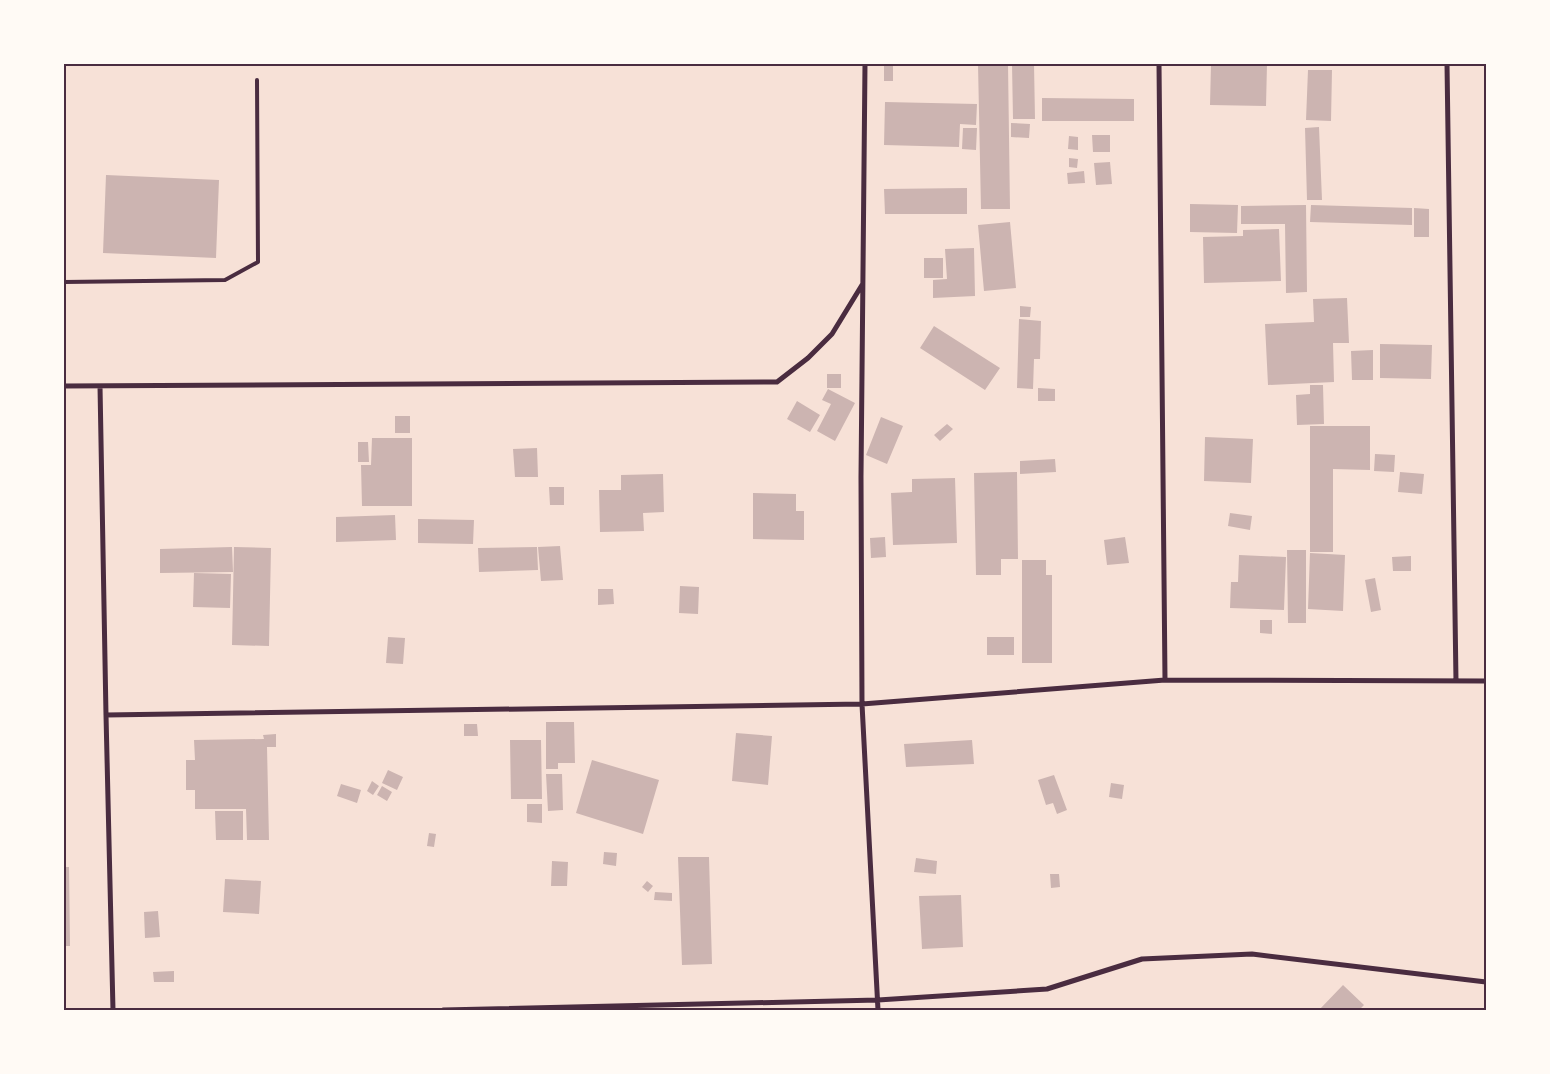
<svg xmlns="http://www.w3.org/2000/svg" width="1550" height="1074" font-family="Inter,sans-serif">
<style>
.building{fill:#ccb4b1}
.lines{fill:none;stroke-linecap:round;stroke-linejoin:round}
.service{stroke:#4a2c40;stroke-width:4}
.minor{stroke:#4a2c40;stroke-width:5}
.neatline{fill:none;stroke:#4a2c40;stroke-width:2}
</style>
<rect width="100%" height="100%" fill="#f7e1d7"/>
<path class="building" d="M 884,64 L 893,64 L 893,81 L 884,81 Z
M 978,64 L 1008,64 L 1010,209 L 981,209 Z
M 1012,64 L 1034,64 L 1035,119 L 1013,119 Z
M 1211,64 L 1267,64 L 1266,106 L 1210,105 Z
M 1308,70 L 1332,70 L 1331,121 L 1306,120 Z
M 1042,98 L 1134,99 L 1134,121 L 1042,121 Z
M 885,102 L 977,104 L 976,125 L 960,124 L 959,147 L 884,145 Z
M 1011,123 L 1030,124 L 1029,138 L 1011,137 Z
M 1319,127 L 1322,200 L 1307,200 L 1305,128 Z
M 963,128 L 977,128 L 976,150 L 962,149 Z
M 1092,135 L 1110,135 L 1110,152 L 1093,152 Z
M 1069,136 L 1078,137 L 1078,150 L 1068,149 Z
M 1069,158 L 1078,159 L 1077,168 L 1069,167 Z
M 1110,162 L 1112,184 L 1096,185 L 1094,163 Z
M 1084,171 L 1085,183 L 1068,184 L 1067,173 Z
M 106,175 L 219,180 L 216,258 L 103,253 Z
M 967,188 L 967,214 L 885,214 L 884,189 Z
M 1190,204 L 1238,205 L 1237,233 L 1190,232 Z
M 1306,205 L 1307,292 L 1286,293 L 1285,224 L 1241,224 L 1241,206 Z
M 1311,205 L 1412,208 L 1412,225 L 1310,222 Z
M 1414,208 L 1429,209 L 1429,237 L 1414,237 Z
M 1010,222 L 1016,288 L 984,291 L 978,225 Z
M 1279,229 L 1281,281 L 1204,283 L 1203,237 L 1243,236 L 1243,230 Z
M 974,248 L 975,296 L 933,298 L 933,280 L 947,279 L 945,249 Z
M 924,258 L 943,258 L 943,278 L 924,278 Z
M 1347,298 L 1349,343 L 1333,343 L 1334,382 L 1268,385 L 1265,324 L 1314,322 L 1313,299 Z
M 1020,306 L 1031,307 L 1030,317 L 1020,317 Z
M 1019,319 L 1041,321 L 1040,359 L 1034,359 L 1033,389 L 1017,388 Z
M 934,326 L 1000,368 L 985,390 L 920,348 Z
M 1380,344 L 1432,345 L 1431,379 L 1380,378 Z
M 1373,350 L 1373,380 L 1352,380 L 1351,351 Z
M 827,374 L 841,374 L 841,388 L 827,388 Z
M 1310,385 L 1323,385 L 1324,424 L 1297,425 L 1296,395 L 1310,394 Z
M 1038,388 L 1055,389 L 1055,401 L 1038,401 Z
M 828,389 L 855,403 L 835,441 L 817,431 L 831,404 L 822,400 Z
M 797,401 L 820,415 L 810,432 L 787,419 Z
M 395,416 L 410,416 L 410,433 L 395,433 Z
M 881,417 L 903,426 L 887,464 L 866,455 Z
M 947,424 L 953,429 L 940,441 L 934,435 Z
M 1310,426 L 1370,426 L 1370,470 L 1333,469 L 1333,552 L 1310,552 Z
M 1205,437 L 1253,439 L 1251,483 L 1204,481 Z
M 372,438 L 412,438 L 412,506 L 362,506 L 361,465 L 371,465 Z
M 358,442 L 368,442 L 369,462 L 358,462 Z
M 537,448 L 538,477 L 515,477 L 513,449 Z
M 1375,454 L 1395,455 L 1394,472 L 1374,471 Z
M 1055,459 L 1056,472 L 1020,474 L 1020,461 Z
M 1017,472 L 1018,559 L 1001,559 L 1001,575 L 976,575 L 974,473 Z
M 1400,472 L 1424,474 L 1422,494 L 1398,492 Z
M 663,474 L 664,512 L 643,513 L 644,531 L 600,532 L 599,490 L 621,490 L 621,475 Z
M 955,478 L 957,543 L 893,545 L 891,493 L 912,492 L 912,479 Z
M 549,487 L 564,487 L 564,505 L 550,505 Z
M 753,493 L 796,494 L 796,511 L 804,511 L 804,540 L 753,539 Z
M 1230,513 L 1252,516 L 1250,530 L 1228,526 Z
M 395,515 L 396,540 L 336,542 L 336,517 Z
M 418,519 L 474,520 L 473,544 L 418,543 Z
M 885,537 L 886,557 L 871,558 L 870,538 Z
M 1125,537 L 1129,563 L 1107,565 L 1104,540 Z
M 560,546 L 563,580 L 541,581 L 538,547 Z
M 232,547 L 233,572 L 160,573 L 160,549 Z
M 234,547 L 271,548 L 269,646 L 232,645 Z
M 537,547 L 538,570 L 479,572 L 478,548 Z
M 1287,550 L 1306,550 L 1306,623 L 1288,623 Z
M 1310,553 L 1345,555 L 1343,611 L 1308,609 Z
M 1239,555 L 1286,557 L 1284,610 L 1230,608 L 1231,582 L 1238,582 Z
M 1411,556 L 1411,571 L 1393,571 L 1392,557 Z
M 1022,560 L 1046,560 L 1046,575 L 1052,575 L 1052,663 L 1022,663 Z
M 194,573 L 231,574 L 230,608 L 193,607 Z
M 1375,578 L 1381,610 L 1371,612 L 1365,580 Z
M 680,586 L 699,587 L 698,614 L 679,613 Z
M 598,589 L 613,589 L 614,604 L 598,605 Z
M 1260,620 L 1272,620 L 1272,634 L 1260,633 Z
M 388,637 L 405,638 L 403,664 L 386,663 Z
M 987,637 L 1014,637 L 1014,655 L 987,655 Z
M 546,722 L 574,722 L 575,763 L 558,763 L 558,769 L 546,769 Z
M 464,724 L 477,724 L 478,736 L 464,736 Z
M 736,733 L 772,736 L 768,785 L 732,781 Z
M 276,734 L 276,747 L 267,747 L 269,840 L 247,840 L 246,809 L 195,809 L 195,790 L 186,790 L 186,760 L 195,760 L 194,740 L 264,739 L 263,735 Z
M 510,740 L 541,740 L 542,799 L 511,799 Z
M 972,740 L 974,764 L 906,767 L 904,744 Z
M 592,760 L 659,780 L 643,834 L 576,813 Z
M 388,770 L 403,777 L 397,790 L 382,783 Z
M 546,774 L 562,774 L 563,810 L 548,811 Z
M 1054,775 L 1067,810 L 1057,814 L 1053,803 L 1046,805 L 1038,780 Z
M 372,781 L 379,786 L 373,795 L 367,791 Z
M 1111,783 L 1124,785 L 1122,799 L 1109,797 Z
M 341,784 L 361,790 L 357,803 L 337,796 Z
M 382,786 L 392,792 L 387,801 L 377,795 Z
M 527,804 L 542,804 L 542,823 L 527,822 Z
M 215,811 L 243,811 L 243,840 L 216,840 Z
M 429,833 L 436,834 L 434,847 L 427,846 Z
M 604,852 L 617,853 L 616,866 L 603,864 Z
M 678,857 L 709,857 L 712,964 L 682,965 Z
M 916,858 L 937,861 L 936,874 L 914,872 Z
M 552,861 L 568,862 L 567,886 L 551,886 Z
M 64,867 L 69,867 L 70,946 L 64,946 Z
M 1050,874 L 1059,874 L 1060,887 L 1051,888 Z
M 225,879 L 261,881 L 259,914 L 223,912 Z
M 647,881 L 653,886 L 648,892 L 642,887 Z
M 655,892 L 672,893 L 672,901 L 654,900 Z
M 961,895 L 963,947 L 922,949 L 919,896 Z
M 158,911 L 160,937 L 145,938 L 144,912 Z
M 174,971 L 174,982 L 154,982 L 153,972 Z
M 1343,985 L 1364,1005 L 1359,1010 L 1319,1010 Z"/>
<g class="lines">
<path class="service" d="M 64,282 L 225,280 L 258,262 L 257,80"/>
<path class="minor" d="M 865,64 L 861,477 L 862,704 L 878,1010
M 1159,64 L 1165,680
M 1447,64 L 1456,681
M 64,386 L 777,382 L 808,358 L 832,334 L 862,285
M 100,386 L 106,715 L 113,1010
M 106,715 L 862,704 L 1165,680 L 1486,681
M 443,1010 L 878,1000 L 1047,989 L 1142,959 L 1252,954 L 1486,982"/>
</g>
<rect width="1550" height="1074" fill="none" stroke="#fffaf5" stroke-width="130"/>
<rect x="65" y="65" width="1420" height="944" class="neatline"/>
</svg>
